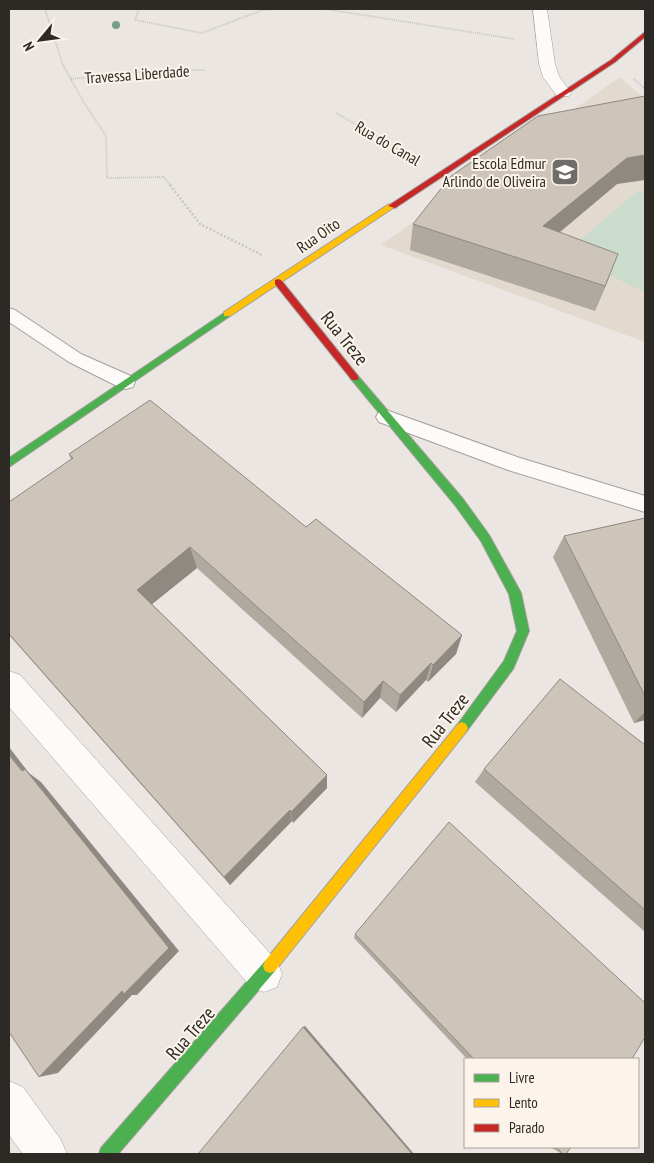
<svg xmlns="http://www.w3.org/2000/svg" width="654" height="1163" font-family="'PT Sans Narrow',sans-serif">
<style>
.built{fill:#e2d9cf}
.green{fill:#cbdcce}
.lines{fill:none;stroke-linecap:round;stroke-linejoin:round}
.lane-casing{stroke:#a4a09c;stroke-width:2}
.street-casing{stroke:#a4a09c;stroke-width:1}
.fast-casing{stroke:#a4a09c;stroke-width:2}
.slow-casing{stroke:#a4a09c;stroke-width:2}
.jam-casing{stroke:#a4a09c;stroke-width:2}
.path-far1{stroke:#c9c7c5;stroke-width:2;stroke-dasharray:1 1;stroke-linecap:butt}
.path{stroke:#c9c7c5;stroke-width:2.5;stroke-dasharray:2 2;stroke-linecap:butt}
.lane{fill:#fcfbfa;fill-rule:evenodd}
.street{fill:#fcfbfa;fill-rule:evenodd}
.fast{fill:#4caf50;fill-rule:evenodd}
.slow{fill:#ffc107;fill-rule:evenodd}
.jam{fill:#c62828;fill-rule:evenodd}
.tree{fill:#769e88}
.wall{fill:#b0a9a0}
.shaded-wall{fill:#908982}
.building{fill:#cdc4ba;stroke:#908982}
.labels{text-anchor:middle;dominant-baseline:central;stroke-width:4;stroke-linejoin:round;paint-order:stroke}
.far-street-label{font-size:16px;fill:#2d2a26;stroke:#fcf3ea}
.far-poi-label{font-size:16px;fill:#2d2a26;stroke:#fcf3ea;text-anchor:end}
.street-label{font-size:19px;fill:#2d2a26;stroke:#fcf3ea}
</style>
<rect width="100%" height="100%" fill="#ebe6e1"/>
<path class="built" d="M 620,77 L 645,99 L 645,342 L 381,245 Z"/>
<path class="green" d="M 639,190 L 645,193 L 645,292 L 564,254 Z"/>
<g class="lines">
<defs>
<path id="lane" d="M 9,308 L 15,310 L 81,354 L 133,377 L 135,382 L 133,387 L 126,389 L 119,387 L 69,362 L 9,322 Z
M 386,410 L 520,458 L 645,496 L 645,512 L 508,470 L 379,422 L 376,417 L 379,412 Z"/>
<path id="street" d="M 533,9 L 547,9 L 555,64 L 559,76 L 571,93 L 569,96 L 557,96 L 543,77 L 539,64 Z
M 9,671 L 20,675 L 277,961 L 282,974 L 277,987 L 264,992 L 251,987 L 9,707 Z
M 9,1081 L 23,1087 L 61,1140 L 67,1154 L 23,1154 L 9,1135 Z"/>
<path id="fast" d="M 227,311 L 231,314 L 230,316 L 9,467 L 9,458 Z
M 355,375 L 358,376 L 463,499 L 489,535 L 521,593 L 529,631 L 513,669 L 466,732 L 462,734 L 458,732 L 456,728 L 458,724 L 504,661 L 517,631 L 509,594 L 481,541 L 455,505 L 352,380 L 350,378 Z
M 270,959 L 275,961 L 277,966 L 275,971 L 118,1154 L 99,1154 L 101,1148 L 265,961 Z"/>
<path id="slow" d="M 389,204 L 396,206 L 230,316 L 224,316 L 224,312 Z
M 462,722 L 466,724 L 468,728 L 466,732 L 275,971 L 270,973 L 265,971 L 263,966 L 265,961 L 458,724 Z"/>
<path id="jam" d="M 645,32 L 645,37 L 615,62 L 395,208 L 388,206 L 611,60 Z
M 278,279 L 281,280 L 358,376 L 358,380 L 352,380 L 275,284 L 275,280 Z"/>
</defs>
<use href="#lane" class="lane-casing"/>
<use href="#street" class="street-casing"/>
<use href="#fast" class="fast-casing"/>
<use href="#slow" class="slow-casing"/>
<use href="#jam" class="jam-casing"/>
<path class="path-far1" d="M 45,9 L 63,65 L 83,101 L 106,136 L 107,178 L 164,177 L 171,186
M 139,9 L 135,20 L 202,33 L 263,10 L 273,9
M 325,9 L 514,39
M 71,79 L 163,70 L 205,70
M 634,79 L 645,89
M 336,113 L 414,158"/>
<path class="path" d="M 170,185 L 200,224 L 262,255"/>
<use href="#lane" class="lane"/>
<use href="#street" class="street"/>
<use href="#fast" class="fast"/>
<use href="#slow" class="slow"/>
<use href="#jam" class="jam"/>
</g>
<circle class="tree" cx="116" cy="25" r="4"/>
<path class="wall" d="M 617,184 L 560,232 L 608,280 L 595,311 L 410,250 L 413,224 Z
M 69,454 L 306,527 L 462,635 L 456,654 L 428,682 L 426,680 L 396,712 L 380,698 L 362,718 L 197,568 L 152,604 L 327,775 L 327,788 L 293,823 L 292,821 L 230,885 L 9,635 L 9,502 L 71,460 Z
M 645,518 L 645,720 L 634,723 L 553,557 L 564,536 Z
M 645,745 L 645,932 L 475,782 L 484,769 Z
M 355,934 L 632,1059 L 467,1059 L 354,938 Z
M 550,1147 L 571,1147 L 566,1154 L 562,1154 Z"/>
<path class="shaded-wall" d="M 645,155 L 645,180 L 617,184 L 536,252 L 543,226 L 627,158 Z
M 618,254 L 608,280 L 595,311 L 605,286 Z
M 190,547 L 197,568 L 146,609 L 137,590 Z
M 462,635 L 456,654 L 428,682 L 433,665 Z
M 431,663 L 426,680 L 396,712 L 400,695 Z
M 383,681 L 380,698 L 362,718 L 364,702 Z
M 645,712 L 645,720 L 634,723 Z
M 9,747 L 29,773 L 41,782 L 179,951 L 137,995 L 132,995 L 58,1073 L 39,1077 L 22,771 L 9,755 Z
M 327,775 L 327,788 L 293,823 L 291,812 Z
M 290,810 L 292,821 L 230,885 L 224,877 Z
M 305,1026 L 414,1154 L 412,1154 L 303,1027 Z"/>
<path class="building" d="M 645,96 L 645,155 L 627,158 L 543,226 L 618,254 L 605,286 L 413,224 L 451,176 L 538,116 Z
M 150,400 L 306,527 L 316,519 L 462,635 L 433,665 L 431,663 L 400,695 L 383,681 L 364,702 L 190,547 L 137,590 L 327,775 L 291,812 L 290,810 L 224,877 L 9,634 L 9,502 L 73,458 L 69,454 Z
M 645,518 L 645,696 L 564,536 Z
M 560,679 L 645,745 L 645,910 L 484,769 Z
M 9,755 L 22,771 L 25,769 L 169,948 L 124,994 L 122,991 L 39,1077 L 9,1032 Z
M 449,822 L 645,1003 L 645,1037 L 632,1059 L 474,1059 L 355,934 Z
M 303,1027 L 412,1154 L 198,1154 Z
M 556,1147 L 571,1147 L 566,1154 L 563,1154 Z"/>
<defs>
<symbol id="school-square" viewBox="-11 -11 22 22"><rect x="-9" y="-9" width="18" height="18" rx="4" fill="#706c67" stroke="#fcf3ea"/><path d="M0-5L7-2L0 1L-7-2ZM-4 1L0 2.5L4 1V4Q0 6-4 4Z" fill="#fff"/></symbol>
</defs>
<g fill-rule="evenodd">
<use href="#school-square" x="549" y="156" width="32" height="32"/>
</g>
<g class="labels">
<g class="far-street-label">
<text transform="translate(137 74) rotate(-4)">Travessa Liberdade</text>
<text transform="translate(388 143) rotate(30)">Rua do Canal</text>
<text transform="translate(318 235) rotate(-35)">Rua Oito</text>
</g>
<g class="far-poi-label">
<text x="546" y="163">Escola Edmur<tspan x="546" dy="18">Arlindo de Oliveira</tspan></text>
</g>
<g class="street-label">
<text transform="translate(345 338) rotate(51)">Rua Treze</text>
<text transform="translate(445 720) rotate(-52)">Rua Treze</text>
<text transform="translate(190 1033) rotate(-49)">Rua Treze</text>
</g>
</g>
<rect width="654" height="1163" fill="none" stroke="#2d2a26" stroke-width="20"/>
<rect x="464" y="1058" width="175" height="90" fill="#fcf3ea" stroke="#a9a39c"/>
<rect x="474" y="1074" width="25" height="8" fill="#4caf50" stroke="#a9a39c"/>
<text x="509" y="1083" font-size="15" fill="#2d2a26">Livre</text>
<rect x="474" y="1099" width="25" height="8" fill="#ffc107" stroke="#a9a39c"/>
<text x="509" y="1108" font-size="15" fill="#2d2a26">Lento</text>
<rect x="474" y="1124" width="25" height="8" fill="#c62828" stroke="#a9a39c"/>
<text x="509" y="1133" font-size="15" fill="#2d2a26">Parado</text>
<g transform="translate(40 40) rotate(241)" stroke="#fcf3ea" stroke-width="4" paint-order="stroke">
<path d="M0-4L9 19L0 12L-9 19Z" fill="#2d2a26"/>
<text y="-8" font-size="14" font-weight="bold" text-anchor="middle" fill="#2d2a26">N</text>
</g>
</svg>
